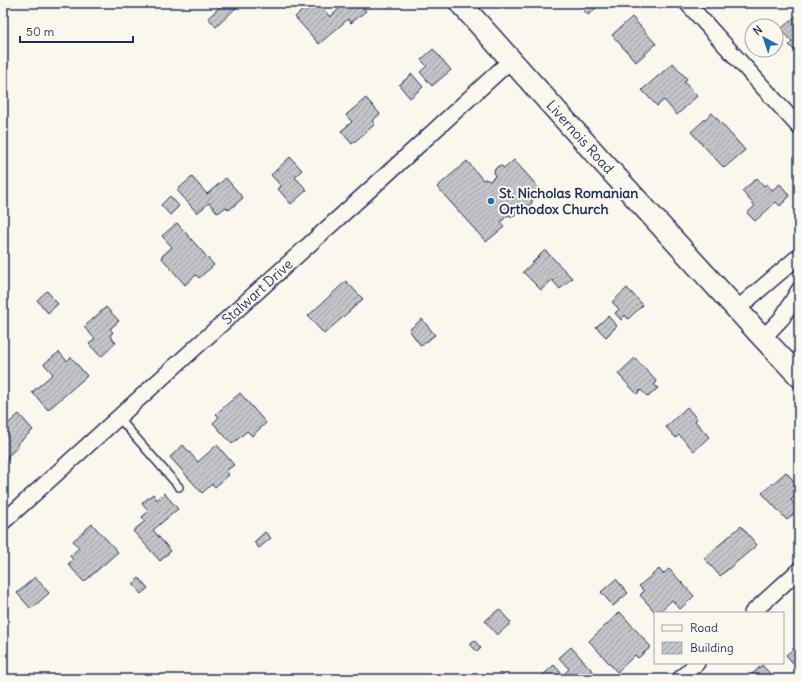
<svg xmlns="http://www.w3.org/2000/svg" width="802" height="682" font-family="Delius,sans-serif">
<style>
.building{fill:url(#building-hatch);stroke:#1b2f5e}
.lines{fill:none;stroke-linecap:round;stroke-linejoin:round}
.service-casing{stroke:#1b2f5e;stroke-width:10}
.minor-casing{stroke:#1b2f5e;stroke-width:18}
.secondary-casing{stroke:#1b2f5e;stroke-width:24}
.service{stroke:#fbf7ec;stroke-width:7}
.minor{stroke:#fbf7ec;stroke-width:15}
.secondary{stroke:#fbf7ec;stroke-width:21}
.poi-dot{fill:#1f6fb2;stroke:#fbf7ec;stroke-width:1.5}
.labels{text-anchor:middle;dominant-baseline:central;stroke-width:4;stroke-linejoin:round;paint-order:stroke}
.street-label{font-size:14px;fill:#1b2f5e;stroke:#fbf7ec}
.poi-label{font-size:14px;font-weight:bold;fill:#1b2f5e;stroke:#fbf7ec;text-anchor:start}
</style>
<defs>
<pattern id="building-hatch" width="6" height="6" patternUnits="userSpaceOnUse"><rect width="6" height="6" fill="#c3c5c9"/><path d="M-1 1l2-2M0 6l6-6M5 7l2-2" fill="none" stroke="#9ea0a6"/></pattern>
</defs>
<rect width="100%" height="100%" fill="#fbf7ec"/>
<filter id="ink" filterUnits="userSpaceOnUse"><feTurbulence type="fractalNoise" baseFrequency=".025" numOctaves="2"/><feDisplacementMap in="SourceGraphic" scale="8" xChannelSelector="R" yChannelSelector="G"/><feConvolveMatrix kernelMatrix="1 2 1 2 8 2 1 2 1" color-interpolation-filters="sRGB"/></filter>
<g filter="url(#ink)">
<path class="building" d="M 224,3 L 241,3 L 216,27 L 208,18 Z
M 311,3 L 318,3 L 330,17 L 346,3 L 359,3 L 366,11 L 351,23 L 348,19 L 319,44 L 295,17 Z
M 577,3 L 602,3 L 588,15 Z
M 797,15 L 799,18 L 799,61 L 796,57 L 799,55 L 789,45 L 792,42 L 781,29 Z
M 632,17 L 656,44 L 636,62 L 612,35 Z
M 433,49 L 451,70 L 432,86 L 420,72 L 427,66 L 421,60 Z
M 673,63 L 687,79 L 684,82 L 697,96 L 677,115 L 664,100 L 657,106 L 642,90 Z
M 412,74 L 423,87 L 410,98 L 399,85 Z
M 366,98 L 380,114 L 372,121 L 375,124 L 352,144 L 341,131 L 352,122 L 346,115 Z
M 712,113 L 745,150 L 724,168 L 691,132 Z
M 290,157 L 302,170 L 295,177 L 307,190 L 291,204 L 278,189 L 281,186 L 271,175 Z
M 514,160 L 539,188 L 530,196 L 532,199 L 532,203 L 530,205 L 527,207 L 523,207 L 520,205 L 515,210 L 516,213 L 514,216 L 512,217 L 508,215 L 501,222 L 504,227 L 486,242 L 437,187 L 467,161 L 483,180 L 485,179 L 490,181 L 495,176 L 494,172 L 495,169 L 498,166 L 501,166 L 505,168 Z
M 192,177 L 207,194 L 226,178 L 243,198 L 229,210 L 226,207 L 218,213 L 209,203 L 197,213 L 177,190 Z
M 757,178 L 764,186 L 767,184 L 772,190 L 780,184 L 790,196 L 780,206 L 776,202 L 755,221 L 747,213 L 755,206 L 742,191 Z
M 170,196 L 179,206 L 170,215 L 161,205 Z
M 177,223 L 214,265 L 199,278 L 196,275 L 185,285 L 161,257 L 172,247 L 162,236 Z
M 545,250 L 572,278 L 560,289 L 552,280 L 541,290 L 523,272 Z
M 346,281 L 363,299 L 324,334 L 308,316 Z
M 627,288 L 643,305 L 628,319 L 625,315 L 621,320 L 615,313 L 619,309 L 612,302 Z
M 47,291 L 58,304 L 48,313 L 37,300 Z
M 106,307 L 119,321 L 110,329 L 113,332 L 110,336 L 116,343 L 101,357 L 89,344 L 95,339 L 84,327 Z
M 608,316 L 617,326 L 606,337 L 596,327 Z
M 422,319 L 435,335 L 421,346 L 409,330 Z
M 59,352 L 67,361 L 71,357 L 87,376 L 48,410 L 32,392 L 53,374 L 44,364 Z
M 635,358 L 657,382 L 654,385 L 658,388 L 648,397 L 641,390 L 637,394 L 618,374 Z
M 240,393 L 266,423 L 252,436 L 247,431 L 232,444 L 213,423 L 219,417 L 216,414 Z
M 687,407 L 697,419 L 695,421 L 709,437 L 694,451 L 679,435 L 676,438 L 666,427 Z
M 19,414 L 33,430 L 17,444 L 19,446 L 7,457 L 9,459 L 3,464 L 3,428 Z
M 183,445 L 198,462 L 217,445 L 234,465 L 226,471 L 229,475 L 215,487 L 212,484 L 202,493 L 170,457 Z
M 786,472 L 799,487 L 799,493 L 791,500 L 799,509 L 787,520 L 762,493 Z
M 164,493 L 178,509 L 153,530 L 171,551 L 160,561 L 133,531 L 145,521 L 142,517 L 149,511 L 142,503 L 153,494 L 157,500 Z
M 92,524 L 118,552 L 84,582 L 68,564 L 73,560 L 70,556 L 79,548 L 73,541 Z
M 741,526 L 757,545 L 720,576 L 704,558 Z
M 265,532 L 271,538 L 259,548 L 254,542 Z
M 659,569 L 663,574 L 669,569 L 694,596 L 680,609 L 672,600 L 658,613 L 656,613 L 640,595 L 644,591 L 639,586 Z
M 35,577 L 49,593 L 31,609 L 17,593 Z
M 139,578 L 148,588 L 141,594 L 133,584 Z
M 616,579 L 628,593 L 613,606 L 601,592 Z
M 499,609 L 511,623 L 497,635 L 485,621 Z
M 620,612 L 651,647 L 638,658 L 635,655 L 617,672 L 589,641 Z
M 474,640 L 481,648 L 477,652 L 470,644 Z
M 797,646 L 799,649 L 799,670 L 786,655 Z
M 571,647 L 597,676 L 594,679 L 547,679 L 543,675 L 554,665 L 563,675 L 569,669 L 559,658 Z
M 762,665 L 775,679 L 750,679 L 749,677 Z"/>
<g class="lines">
<defs>
<path id="service" d="M 118,417 L 179,487"/>
<g id="minor">
<path d="M 687,3 L 799,127"/>
<path d="M 737,309 L 799,256"/>
<path d="M 763,338 L 782,318 L 799,290"/>
<path id="s1" d="M 3,522 L 397,165 L 511,60"/>
<path d="M 752,613 L 799,570"/>
<path d="M 680,679 L 697,663"/>
</g>
<g id="secondary">
<path id="s2" d="M 460,3 L 600,159 L 763,338 L 799,376"/>
</g>
</defs>
<use href="#service" class="service-casing"/>
<use href="#minor" class="minor-casing"/>
<use href="#secondary" class="secondary-casing"/>
<use href="#service" class="service"/>
<use href="#minor" class="minor"/>
<use href="#secondary" class="secondary"/>
</g>
</g>
<circle class="poi-dot" cx="491" cy="201" r="4"/>
<g class="labels">
<g class="street-label">
<text stroke="none"><textPath href="#s2" startOffset="180">Livernois Road</textPath></text>
<text stroke="none"><textPath href="#s1" startOffset="343">Stalwart Drive</textPath></text>
</g>
<g class="poi-label">
<text x="499" y="193">St. Nicholas Romanian<tspan x="499" dy="16">Orthodox Church</tspan></text>
</g>
</g>
<rect width="802" height="682" fill="none" stroke="#fbf7ec" stroke-width="16"/>
<rect x="8" y="8" width="786" height="666" fill="none" stroke="#1b2f5e" stroke-width="1.5" filter="url(#ink)"/>
<rect x="654" y="612" width="130" height="52" fill="#fbf7ec" stroke="#a1a7b3"/>
<rect x="662" y="625" width="20" height="6" fill="#fbf7ec" stroke="#a1a7b3"/>
<text x="690" y="632" font-size="12" fill="#1b2f5e">Road</text>
<rect x="662" y="642" width="20" height="12" fill="url(#building-hatch)" stroke="#a1a7b3"/>
<text x="690" y="652" font-size="12" fill="#1b2f5e">Building</text>
<g transform="translate(764 38) rotate(320)"><circle r="19" fill="#fbf7ec" stroke="#a1a7b3"/>
<path d="M0-3L7 15L0 10L-7 15Z" fill="#1f6fb2"/>
<text y="-6" font-size="11" font-weight="bold" text-anchor="middle" fill="#1b2f5e">N</text>
</g>
<path d="M20 36v6h113v-6" fill="none" stroke="#1b2f5e" stroke-width="2"/>
<text x="26" y="36" font-size="12" fill="#1b2f5e" stroke="#fbf7ec" stroke-width="3" paint-order="stroke">50 m</text>
</svg>
